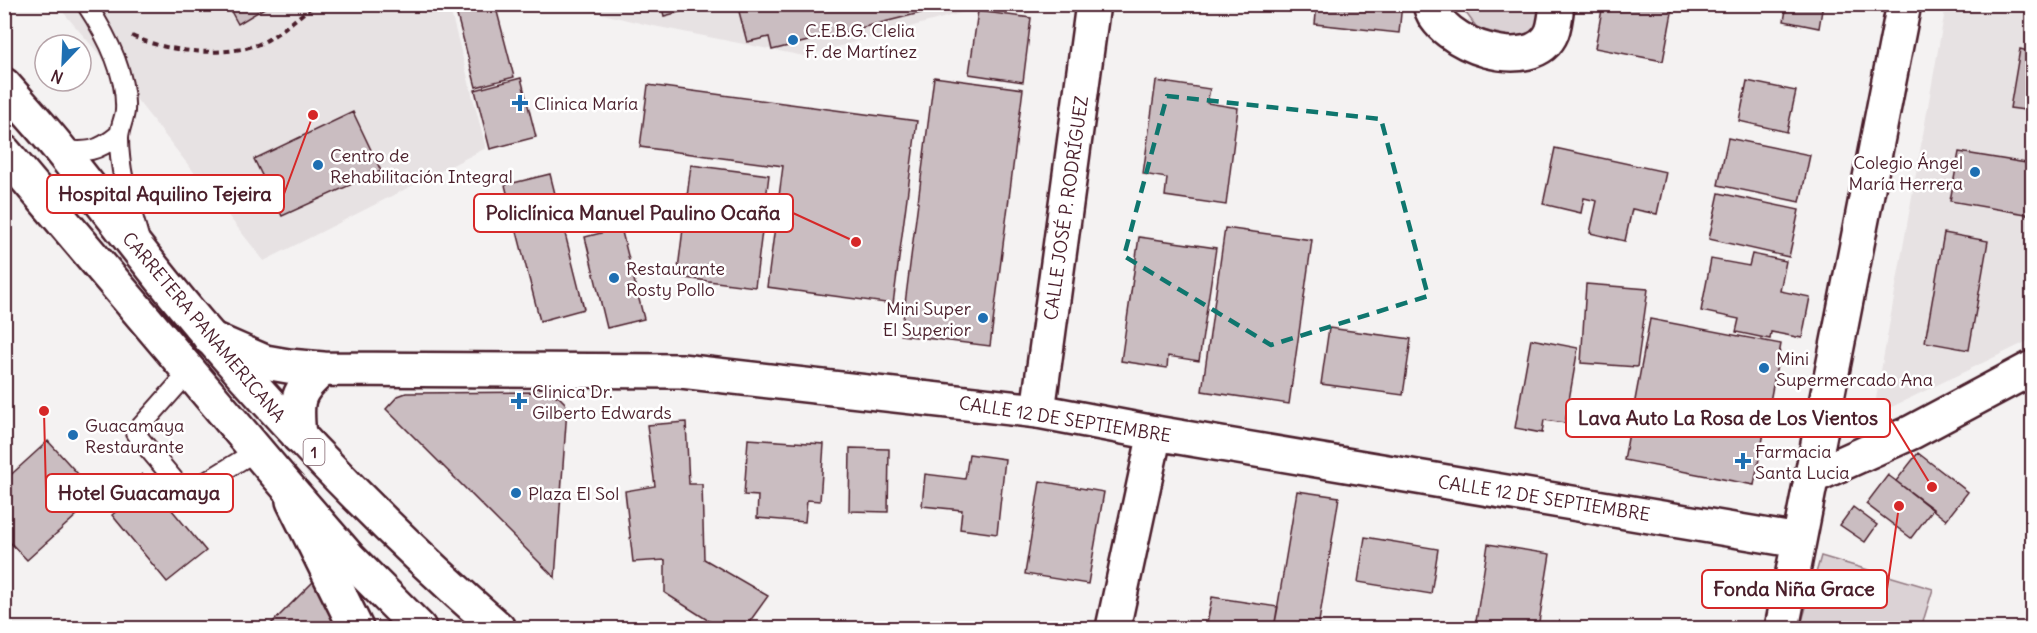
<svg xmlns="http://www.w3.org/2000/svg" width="2037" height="633" font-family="Delius,sans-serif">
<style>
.built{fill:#e7e2e3}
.green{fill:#dbd2d5;stroke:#927880;stroke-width:1.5}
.building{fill:#cabdc1;stroke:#4a1f2b;stroke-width:1.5}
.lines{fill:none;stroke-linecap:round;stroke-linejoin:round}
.lane-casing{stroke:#4a1f2b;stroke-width:22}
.street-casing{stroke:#4a1f2b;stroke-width:38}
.secondary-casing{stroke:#4a1f2b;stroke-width:38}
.primary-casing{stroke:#4a1f2b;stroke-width:38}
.highway-casing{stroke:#4a1f2b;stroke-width:38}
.path{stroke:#4a1f2b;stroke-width:4;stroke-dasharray:6 4.5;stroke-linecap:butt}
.lane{stroke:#fff;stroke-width:18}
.street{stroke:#fff;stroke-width:33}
.secondary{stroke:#fff;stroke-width:33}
.primary{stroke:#fff;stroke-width:33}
.highway{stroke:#fff;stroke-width:33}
.marked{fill:none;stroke:#0f766e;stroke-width:4.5;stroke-dasharray:12 8;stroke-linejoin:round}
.poi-dot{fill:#1f6fb2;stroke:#fff;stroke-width:2}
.labels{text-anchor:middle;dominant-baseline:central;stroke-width:5;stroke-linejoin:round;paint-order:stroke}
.shield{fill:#fff;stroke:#80626b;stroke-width:1.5}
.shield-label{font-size:16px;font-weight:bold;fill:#4a1f2b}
.poi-label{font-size:18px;fill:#4a1f2b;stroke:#fff;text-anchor:start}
.street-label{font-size:18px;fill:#4a1f2b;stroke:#fff}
.leader{fill:none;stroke:#d62828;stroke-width:2}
.callout-dot{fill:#d62828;stroke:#fff;stroke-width:2}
.callout{fill:#fff;stroke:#d62828;stroke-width:2}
.callout-label{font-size:20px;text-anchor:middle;font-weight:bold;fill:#4a1f2b}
</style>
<rect width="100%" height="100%" fill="#f4f2f2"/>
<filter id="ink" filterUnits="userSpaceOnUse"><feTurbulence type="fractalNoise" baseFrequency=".0167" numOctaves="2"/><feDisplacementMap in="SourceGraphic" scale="12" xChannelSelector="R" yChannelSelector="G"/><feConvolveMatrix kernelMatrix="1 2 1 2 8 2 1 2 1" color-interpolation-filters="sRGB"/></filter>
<g filter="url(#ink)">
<path class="built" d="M 57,5 L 449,5 L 486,148 L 264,261 L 122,81 Z
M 566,5 L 990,5 L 804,56 L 644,24 Z
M 1946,5 L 2032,5 L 2032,339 L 1873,416 Z"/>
<path class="green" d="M 1460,5 L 1545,5 L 1541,25 L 1523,39 L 1478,29 Z
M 1821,556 L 1933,589 L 1921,628 L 1800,628 Z"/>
<path class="building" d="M 227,4 L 271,4 L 238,24 Z
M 454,4 L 495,4 L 514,77 L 476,87 Z
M 661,4 L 710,4 L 664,16 Z
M 737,4 L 956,4 L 772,50 L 769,37 L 747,42 Z
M 1317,4 L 1402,4 L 1399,33 L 1315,24 Z
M 1603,4 L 1658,4 L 1673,7 L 1663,61 L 1595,48 Z
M 1787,4 L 1823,4 L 1819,28 L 1784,21 Z
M 978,11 L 1031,18 L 1023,82 L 969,74 Z
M 2020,49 L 2032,52 L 2032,111 L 2010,108 Z
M 934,77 L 1023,89 L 990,346 L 901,335 Z
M 521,78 L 536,137 L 490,149 L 475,90 Z
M 1156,81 L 1210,89 L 1207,103 L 1238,108 L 1226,205 L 1165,196 L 1167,178 L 1143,174 Z
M 1747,81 L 1796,91 L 1787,132 L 1739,121 Z
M 648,85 L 917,121 L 893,304 L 767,287 L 783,166 L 640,147 Z
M 353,112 L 381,171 L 282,216 L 254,159 Z
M 1728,138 L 1810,155 L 1800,202 L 1718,185 Z
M 1555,148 L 1666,172 L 1657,214 L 1632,209 L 1625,241 L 1590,233 L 1597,201 L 1584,198 L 1581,213 L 1543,204 Z
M 1959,152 L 2032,164 L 2032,215 L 1950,201 Z
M 691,165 L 769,175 L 755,287 L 677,277 Z
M 550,174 L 584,309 L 540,321 L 505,185 Z
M 1719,193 L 1799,210 L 1789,257 L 1709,239 Z
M 621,228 L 644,319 L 607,328 L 585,237 Z
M 1225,228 L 1312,240 L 1289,404 L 1202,391 Z
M 1944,233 L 1988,241 L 1969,350 L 1925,342 Z
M 1139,237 L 1216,248 L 1199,361 L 1168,356 L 1167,368 L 1121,361 Z
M 1752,254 L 1786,261 L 1780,291 L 1810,297 L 1802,338 L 1771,332 L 1770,339 L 1736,332 L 1739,319 L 1701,311 L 1711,259 L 1749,266 Z
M 1586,284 L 1648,289 L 1637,367 L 1581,363 Z
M 1650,319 L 1781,344 L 1754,485 L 1624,460 Z
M 1329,328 L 1411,339 L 1403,395 L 1321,384 Z
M 1531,339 L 1578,348 L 1565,423 L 1544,420 L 1542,433 L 1515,428 Z
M 545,392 L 559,397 L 565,403 L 567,409 L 555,578 L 386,409 L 398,396 L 406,393 Z
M 686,422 L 689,484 L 702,484 L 704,559 L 768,596 L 745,628 L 720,628 L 665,593 L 665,560 L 633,562 L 625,491 L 655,486 L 647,425 Z
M 748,439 L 824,444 L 820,501 L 807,500 L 805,522 L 757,518 L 758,496 L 744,495 Z
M 48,441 L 98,496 L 27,560 L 4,536 L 4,481 Z
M 850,448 L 889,449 L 888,512 L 849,511 Z
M 1918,453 L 1968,492 L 1946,520 L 1896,481 Z
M 969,454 L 1005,459 L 997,534 L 960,529 L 962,510 L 922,506 L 925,474 L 965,479 Z
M 142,474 L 206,551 L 167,582 L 112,515 L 125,504 L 117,495 Z
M 1888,475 L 1933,509 L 1911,538 L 1866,504 Z
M 1040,481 L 1104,492 L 1088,584 L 1025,574 Z
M 1297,491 L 1339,497 L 1318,628 L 1274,628 Z
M 1853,507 L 1877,525 L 1865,542 L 1840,525 Z
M 1365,537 L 1438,549 L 1431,594 L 1358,582 Z
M 1488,544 L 1550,554 L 1538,628 L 1475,628 Z
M 314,581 L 339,628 L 271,628 L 270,625 Z
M 1212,597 L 1278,607 L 1274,628 L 1206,628 Z"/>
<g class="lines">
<defs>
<path id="lane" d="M 86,4 C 106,34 127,75 125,111 C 124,120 119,129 119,138 C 119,172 130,205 139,237
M 60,150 C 87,152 96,153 118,135
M 189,372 L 135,433 L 186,494 L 256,451"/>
<path id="street" d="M 1430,4 C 1438,45 1534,77 1552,32 C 1555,24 1556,13 1557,4
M 1038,411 L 1093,4
M 1113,628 L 1155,433"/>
<path id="secondary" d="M 210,338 L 265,362 L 288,366 L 323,369 L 681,371 L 1038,411 L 1155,433 L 1799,541
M 299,437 C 296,402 294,393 323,369
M 1812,477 L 1912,432 L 2032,368
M 1782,628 L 1904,4"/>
<path id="primary" d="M 293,501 L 356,628"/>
<path id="highway" d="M 4,85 C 23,107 43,128 61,151 C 111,213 158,278 211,338 C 300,441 396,539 498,628
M 4,152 L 272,469 L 350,559 L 419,628"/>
</defs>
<use href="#lane" class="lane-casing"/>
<use href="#street" class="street-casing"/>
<use href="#secondary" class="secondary-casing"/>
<use href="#primary" class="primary-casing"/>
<use href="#highway" class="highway-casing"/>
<path class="path" d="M 132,36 C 167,52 223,58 259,44 C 273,39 302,14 315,4"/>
<use href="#lane" class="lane"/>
<use href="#street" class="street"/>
<use href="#secondary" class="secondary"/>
<use href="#primary" class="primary"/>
<use href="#highway" class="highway"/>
</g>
</g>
<path class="marked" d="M 1167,96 L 1381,119 L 1428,296 L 1271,345 L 1124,256 Z"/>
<g class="poi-dot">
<circle cx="793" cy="40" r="6"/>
<path d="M517 94h6v6h6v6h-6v6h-6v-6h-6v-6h6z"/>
<circle cx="318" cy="165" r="6"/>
<circle cx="1975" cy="172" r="6"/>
<circle cx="614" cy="278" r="6"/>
<circle cx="983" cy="318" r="6"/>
<circle cx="1764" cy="368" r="6"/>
<path d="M516 392h6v6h6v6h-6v6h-6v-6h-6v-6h6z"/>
<circle cx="73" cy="435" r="6"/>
<path d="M1740 452h6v6h6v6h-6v6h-6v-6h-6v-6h6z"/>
<circle cx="516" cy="493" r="6"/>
</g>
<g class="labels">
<rect class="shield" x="303.5" y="439" width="21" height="26" rx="4.5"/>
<g class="shield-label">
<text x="314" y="452">1</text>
</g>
<g class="poi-label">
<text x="805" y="30">C.E.B.G. Clelia<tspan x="805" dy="21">F. de Martínez</tspan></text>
<text x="534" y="103">Clinica María</text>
<text x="330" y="155">Centro de<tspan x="330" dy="21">Rehabilitación Integral</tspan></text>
<text x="1963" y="162" text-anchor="end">Colegio Ángel<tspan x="1963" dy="21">María Herrera</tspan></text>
<text x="626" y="268">Restaurante<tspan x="626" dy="21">Rosty Pollo</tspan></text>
<text x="971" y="308" text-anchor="end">Mini Super<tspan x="971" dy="21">El Superior</tspan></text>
<text x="1776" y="358">Mini<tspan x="1776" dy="21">Supermercado Ana</tspan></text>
<text x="532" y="391">Clinica Dr.<tspan x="532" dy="21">Gilberto Edwards</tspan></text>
<text x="85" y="425">Guacamaya<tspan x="85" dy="21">Restaurante</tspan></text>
<text x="1755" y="451">Farmacia<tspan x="1755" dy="21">Santa Lucia</tspan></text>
<text x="528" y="493">Plaza El Sol</text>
</g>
<g class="street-label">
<text transform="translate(1066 208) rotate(-82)">CALLE JOSÉ P. RODRÍGUEZ</text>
<text transform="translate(204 327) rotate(50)">CARRETERA PANAMERICANA</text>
<text transform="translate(1065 419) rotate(9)">CALLE 12 DE SEPTIEMBRE</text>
<text transform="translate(1544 498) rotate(9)">CALLE 12 DE SEPTIEMBRE</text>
</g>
</g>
<path class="leader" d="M313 115L284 194M856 242L793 213M1932 487L1890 418M44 411L46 493M1899 506L1887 589"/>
<g class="callout-dot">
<circle cx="313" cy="115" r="6"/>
<circle cx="856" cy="242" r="6"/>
<circle cx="1932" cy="487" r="6"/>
<circle cx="44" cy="411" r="6"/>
<circle cx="1899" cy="506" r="6"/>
</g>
<g class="callout">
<rect x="47" y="175" width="237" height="38" rx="6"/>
<rect x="474" y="194" width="319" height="38" rx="6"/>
<rect x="1566" y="399" width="324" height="38" rx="6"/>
<rect x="46" y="474" width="187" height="38" rx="6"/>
<rect x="1702" y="570" width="185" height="38" rx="6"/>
</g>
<g class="callout-label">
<text x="165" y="201">Hospital Aquilino Tejeira</text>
<text x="633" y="220">Policlínica Manuel Paulino Ocaña</text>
<text x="1728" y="425">Lava Auto La Rosa de Los Vientos</text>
<text x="139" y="500">Hotel Guacamaya</text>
<text x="1794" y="596">Fonda Niña Grace</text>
</g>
<rect width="2037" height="633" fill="none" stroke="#fff" stroke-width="24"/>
<rect x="12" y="12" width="2013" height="609" fill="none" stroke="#4a1f2b" stroke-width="2" filter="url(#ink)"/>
<g transform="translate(63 63) rotate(203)"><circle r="28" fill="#ffffff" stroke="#b7a5aa" stroke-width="1.5"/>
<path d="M0-4.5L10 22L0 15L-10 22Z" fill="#1f6fb2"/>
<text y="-9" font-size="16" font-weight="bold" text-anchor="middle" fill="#4a1f2b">N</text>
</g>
</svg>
